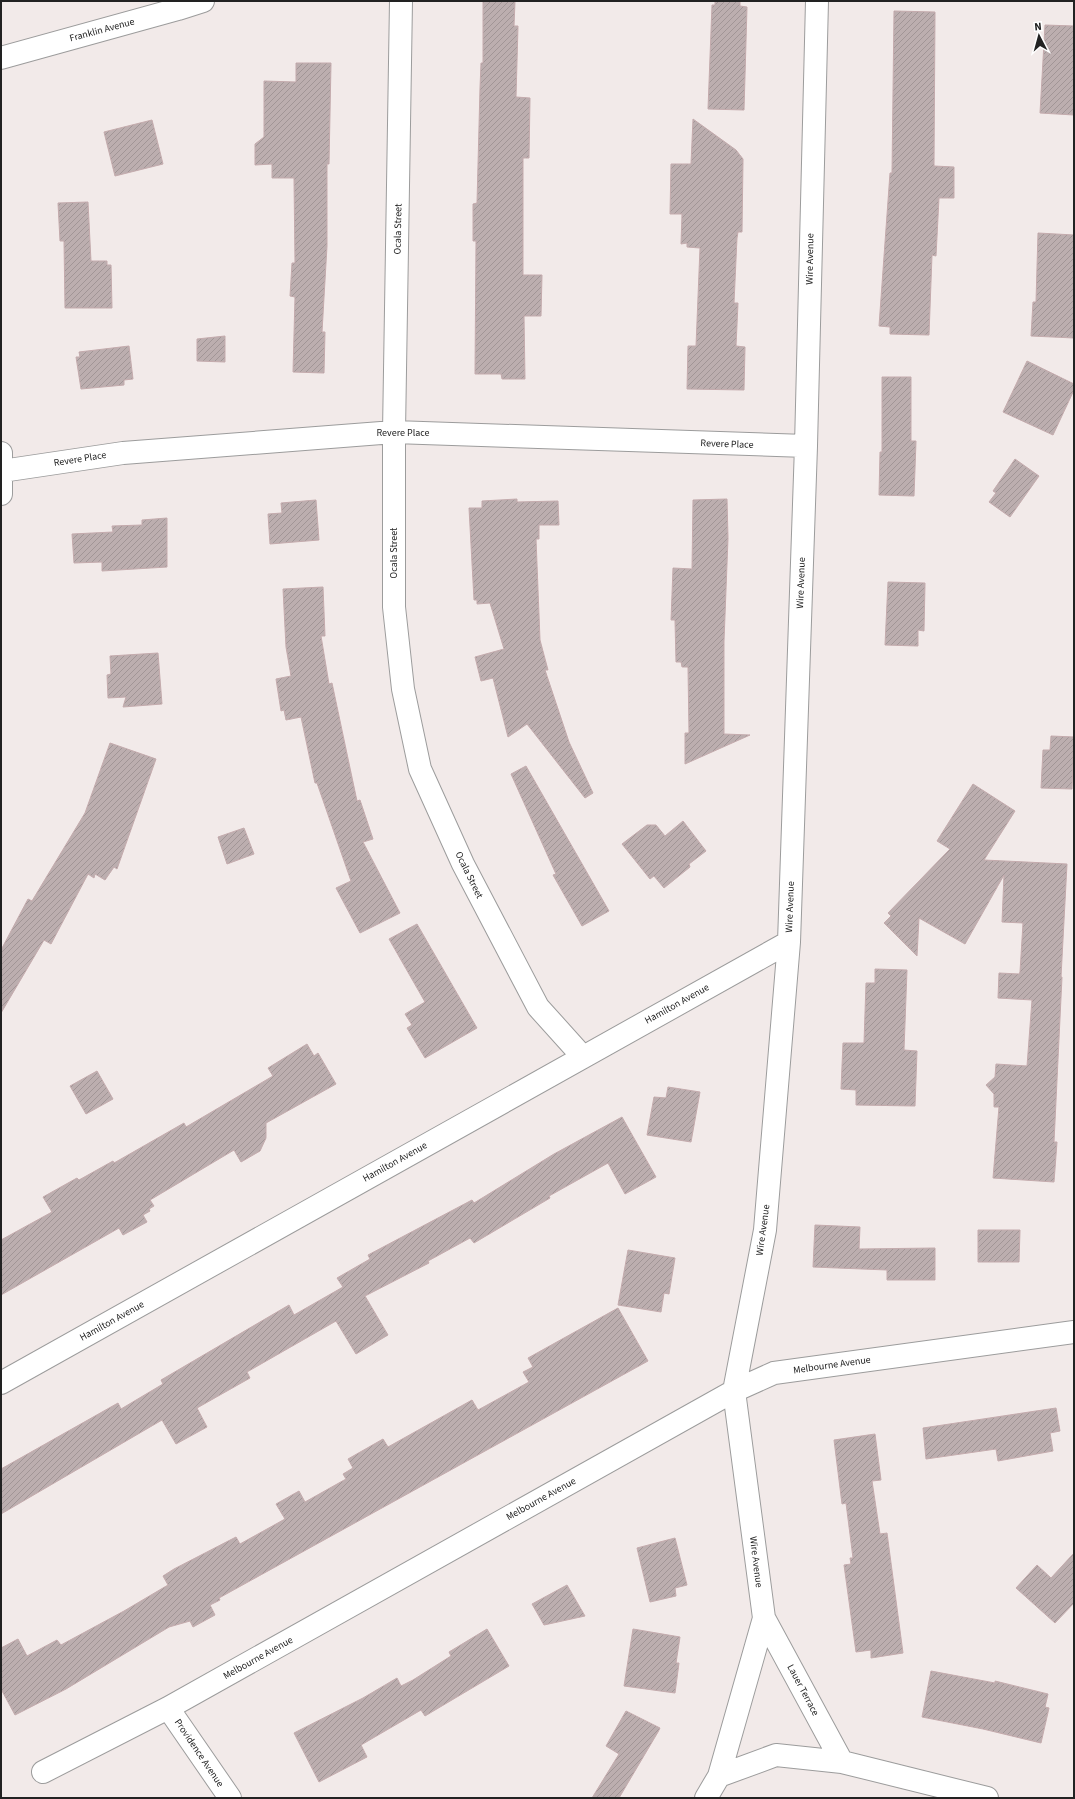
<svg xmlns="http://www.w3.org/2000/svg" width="1075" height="1799" font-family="'Source Sans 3',sans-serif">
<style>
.building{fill:url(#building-hatch);stroke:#c4abad}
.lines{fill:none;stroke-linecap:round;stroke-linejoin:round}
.minor-casing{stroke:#9c9c9c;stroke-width:24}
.minor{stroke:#fff;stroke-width:22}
.labels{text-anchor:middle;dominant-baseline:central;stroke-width:3;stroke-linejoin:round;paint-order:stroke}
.street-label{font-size:10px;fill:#222;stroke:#fff}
</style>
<defs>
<pattern id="building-hatch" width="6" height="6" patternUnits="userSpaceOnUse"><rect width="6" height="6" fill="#bcaeaf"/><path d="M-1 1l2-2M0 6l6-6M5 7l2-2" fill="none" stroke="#a19596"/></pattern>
</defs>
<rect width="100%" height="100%" fill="#f2eae9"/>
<path class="building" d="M 483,1 L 515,1 L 514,26 L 518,26 L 516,97 L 530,98 L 529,158 L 523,158 L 523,275 L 542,275 L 541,316 L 524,316 L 525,379 L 502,379 L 501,374 L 475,374 L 476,241 L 473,241 L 473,204 L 477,203 L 480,88 L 481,63 L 483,63 Z
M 715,1 L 740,1 L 740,6 L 747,7 L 744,110 L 708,109 L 712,5 L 715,5 Z
M 894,11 L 935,12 L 934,166 L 954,167 L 954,198 L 939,198 L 936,256 L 932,255 L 929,335 L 890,334 L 890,327 L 879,326 L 890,173 L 892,173 Z
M 1045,25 L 1074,26 L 1074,115 L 1040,113 Z
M 296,63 L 331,63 L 329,164 L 327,164 L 327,246 L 322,332 L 325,332 L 324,373 L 293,372 L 295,297 L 290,296 L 292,263 L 295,263 L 294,178 L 272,178 L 272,164 L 255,165 L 255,144 L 264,137 L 264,81 L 296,82 Z
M 693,119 L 736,150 L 743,159 L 742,232 L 738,232 L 737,238 L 734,303 L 738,303 L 736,346 L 745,347 L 744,390 L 687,389 L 688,346 L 696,346 L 700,248 L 687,247 L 687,243 L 681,244 L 682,214 L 670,214 L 671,164 L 691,164 Z
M 152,120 L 163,164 L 115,176 L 104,132 Z
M 88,202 L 91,261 L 107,261 L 107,265 L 111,265 L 112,308 L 65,308 L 64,241 L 60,241 L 58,203 Z
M 1038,233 L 1074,235 L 1074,338 L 1031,336 L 1033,302 L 1036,302 Z
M 225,336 L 225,362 L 197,361 L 197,339 Z
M 129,346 L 133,379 L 124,380 L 124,385 L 81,389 L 76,357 L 80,357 L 79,352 Z
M 1027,361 L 1074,384 L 1074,390 L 1053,435 L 1003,412 Z
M 882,377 L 911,377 L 911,441 L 916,441 L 914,496 L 879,495 L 880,452 L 882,452 Z
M 1015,459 L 1039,476 L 1010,517 L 989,502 L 996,493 L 993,491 Z
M 517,499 L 517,502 L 558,501 L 559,525 L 539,525 L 539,539 L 536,539 L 540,640 L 548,670 L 545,670 L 569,742 L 593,793 L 585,798 L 527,724 L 508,737 L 493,678 L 481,681 L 475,657 L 504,649 L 490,603 L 477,604 L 477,600 L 474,600 L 469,508 L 482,508 L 482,501 Z
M 727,499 L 728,538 L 724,641 L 724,734 L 750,735 L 685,764 L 685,733 L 689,733 L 688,667 L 682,667 L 681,662 L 676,662 L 675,620 L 671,620 L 673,568 L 692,569 L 693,500 Z
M 316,500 L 319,540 L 270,544 L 268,514 L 282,513 L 281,503 Z
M 167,518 L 167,567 L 102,571 L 102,562 L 74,563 L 72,534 L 113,532 L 112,526 L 142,525 L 142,520 Z
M 888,582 L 925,583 L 924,631 L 918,630 L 918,646 L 885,645 Z
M 323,587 L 325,636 L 321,636 L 329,684 L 332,683 L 357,801 L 360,800 L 373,839 L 363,842 L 400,913 L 360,933 L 336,888 L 351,881 L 317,783 L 315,783 L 301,717 L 286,720 L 284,710 L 281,711 L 276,679 L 291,676 L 286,647 L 283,589 Z
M 158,653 L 162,704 L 123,707 L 126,697 L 108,698 L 107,675 L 111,674 L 110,656 Z
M 1051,736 L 1074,737 L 1072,789 L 1041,788 L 1043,750 L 1050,750 Z
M 110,743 L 156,759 L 117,869 L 114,867 L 105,880 L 95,874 L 94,878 L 88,874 L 51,944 L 44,940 L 1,1013 L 1,950 L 28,899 L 32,901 L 85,813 Z
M 526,766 L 609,911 L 582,926 L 553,875 L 556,874 L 511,774 Z
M 973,784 L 1015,811 L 984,860 L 1067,864 L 1061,977 L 1062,977 L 1054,1142 L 1057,1142 L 1054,1182 L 993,1178 L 999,1107 L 994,1107 L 994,1094 L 986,1085 L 995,1077 L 996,1064 L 1027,1066 L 1032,1000 L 998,998 L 999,973 L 1019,974 L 1020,972 L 1023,923 L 1002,922 L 1004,875 L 965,944 L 919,918 L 917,956 L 884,923 L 891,916 L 888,913 L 950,849 L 937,841 Z
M 683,821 L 706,851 L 689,864 L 690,867 L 664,888 L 654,876 L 650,879 L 622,844 L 647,825 L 656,825 L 665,836 Z
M 244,828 L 254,854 L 227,864 L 218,837 Z
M 417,924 L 477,1028 L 425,1058 L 407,1028 L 412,1025 L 405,1014 L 425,1002 L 389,939 Z
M 875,969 L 907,970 L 904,1050 L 917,1051 L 915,1106 L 856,1105 L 856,1090 L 841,1089 L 843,1043 L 864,1043 L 866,983 L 875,983 Z
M 307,1044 L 314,1056 L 318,1053 L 336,1084 L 266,1123 L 266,1138 L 260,1151 L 241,1162 L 234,1150 L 150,1200 L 154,1206 L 149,1209 L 150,1211 L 143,1215 L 147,1222 L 123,1235 L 119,1228 L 1,1295 L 1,1240 L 52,1212 L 43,1197 L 77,1178 L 79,1180 L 113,1161 L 114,1163 L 184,1123 L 186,1127 L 273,1076 L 268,1068 Z
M 97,1071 L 113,1099 L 86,1114 L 70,1086 Z
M 668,1087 L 700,1092 L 691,1142 L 647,1135 L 654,1097 L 666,1098 Z
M 622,1117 L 656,1177 L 625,1194 L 608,1163 L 549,1196 L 550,1198 L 474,1243 L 470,1238 L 428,1261 L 429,1263 L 365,1296 L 388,1335 L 356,1354 L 336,1321 L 247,1372 L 250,1378 L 197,1408 L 207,1427 L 176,1444 L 162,1420 L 1,1514 L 1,1469 L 118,1403 L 121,1409 L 163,1384 L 161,1380 L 289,1305 L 294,1315 L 343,1287 L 337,1278 L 370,1259 L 368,1255 L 472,1200 L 474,1203 L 554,1154 Z
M 815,1225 L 860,1227 L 859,1249 L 935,1248 L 935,1280 L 887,1280 L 887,1270 L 813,1267 Z
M 978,1230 L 1020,1230 L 1019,1262 L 978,1262 Z
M 628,1250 L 675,1258 L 669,1294 L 664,1293 L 661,1312 L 618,1305 Z
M 618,1308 L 648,1361 L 219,1598 L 220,1600 L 210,1605 L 215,1615 L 193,1627 L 190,1621 L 169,1627 L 66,1689 L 15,1715 L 1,1689 L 1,1648 L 18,1639 L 27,1656 L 57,1640 L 61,1645 L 124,1611 L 168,1585 L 163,1576 L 174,1569 L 236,1537 L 240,1544 L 285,1519 L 276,1504 L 299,1491 L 305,1502 L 346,1479 L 343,1474 L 353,1468 L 348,1459 L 383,1439 L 388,1447 L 472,1400 L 478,1410 L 529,1382 L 523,1372 L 533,1367 L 528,1358 Z
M 1056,1408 L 1060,1431 L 1050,1433 L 1053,1451 L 998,1461 L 996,1449 L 926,1459 L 923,1428 Z
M 875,1434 L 881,1480 L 872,1481 L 880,1534 L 887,1533 L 903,1653 L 871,1658 L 871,1650 L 856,1652 L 844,1565 L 851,1564 L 850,1558 L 853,1558 L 846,1503 L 842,1504 L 834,1440 Z
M 675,1538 L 687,1585 L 675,1588 L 676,1596 L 650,1602 L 637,1548 Z
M 1074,1553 L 1074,1603 L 1055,1623 L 1016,1588 L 1037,1565 L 1051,1578 Z
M 567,1585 L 585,1616 L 544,1625 L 532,1604 Z
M 487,1629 L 509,1666 L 425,1716 L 421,1710 L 361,1745 L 367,1757 L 319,1782 L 294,1733 L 363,1698 L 397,1678 L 401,1686 L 413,1680 L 451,1656 L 449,1652 Z
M 633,1629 L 680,1637 L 676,1663 L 679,1663 L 675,1693 L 624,1686 Z
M 931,1671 L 995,1683 L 995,1681 L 1048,1694 L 1045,1707 L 1049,1708 L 1041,1743 L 983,1729 L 922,1717 Z
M 626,1711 L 660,1728 L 658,1732 L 619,1798 L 592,1798 L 619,1754 L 606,1746 Z"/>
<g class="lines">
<defs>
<path id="minor" d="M 401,1 L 394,432 L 394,607 L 403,689 L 420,769 L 463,864 L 538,1007 L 583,1057
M 1,58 L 178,9 L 203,1
M 1,453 L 1,494
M 2,471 L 123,453 L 394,432 L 806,446
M 1,1383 L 789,942
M 764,1618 L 842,1762 L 987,1798
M 168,1708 L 230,1798
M 43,1772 L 168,1708 L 734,1391 L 774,1373 L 1074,1332
M 719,1776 L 776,1755 L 842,1762
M 706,1798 L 719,1776 L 764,1618 L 734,1391 L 765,1230 L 789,942 L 806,446 L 817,1"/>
</defs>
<use href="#minor" class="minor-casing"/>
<use href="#minor" class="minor"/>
</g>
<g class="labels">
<g class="street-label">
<text transform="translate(102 30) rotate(-15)">Franklin Avenue</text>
<text transform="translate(398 229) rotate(-89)">Ocala Street</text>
<text transform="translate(810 259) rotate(-89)">Wire Avenue</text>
<text x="403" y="433">Revere Place</text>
<text transform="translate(727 444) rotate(2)">Revere Place</text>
<text transform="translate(80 459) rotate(-9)">Revere Place</text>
<text transform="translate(394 553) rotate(-90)">Ocala Street</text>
<text transform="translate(801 583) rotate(-88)">Wire Avenue</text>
<text transform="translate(469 875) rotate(64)">Ocala Street</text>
<text transform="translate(790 907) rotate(-88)">Wire Avenue</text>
<text transform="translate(677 1004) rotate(-29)">Hamilton Avenue</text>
<text transform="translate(395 1162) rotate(-29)">Hamilton Avenue</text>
<text transform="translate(763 1230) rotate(-82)">Wire Avenue</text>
<text transform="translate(112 1321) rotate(-29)">Hamilton Avenue</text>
<text transform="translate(832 1365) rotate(-8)">Melbourne Avenue</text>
<text transform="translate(541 1499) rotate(-29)">Melbourne Avenue</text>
<text transform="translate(756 1562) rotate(83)">Wire Avenue</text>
<text transform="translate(258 1658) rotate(-29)">Melbourne Avenue</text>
<text transform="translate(803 1690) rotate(62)">Lauer Terrace</text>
<text transform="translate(199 1753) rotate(56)">Providence Avenue</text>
</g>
</g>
<rect width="1075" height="1799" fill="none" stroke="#222222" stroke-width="4"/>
<g transform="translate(1039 36) rotate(354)" stroke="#ffffff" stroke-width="3" paint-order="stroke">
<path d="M0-3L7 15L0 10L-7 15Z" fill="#222222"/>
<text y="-6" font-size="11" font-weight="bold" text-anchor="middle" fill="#222222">N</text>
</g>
</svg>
